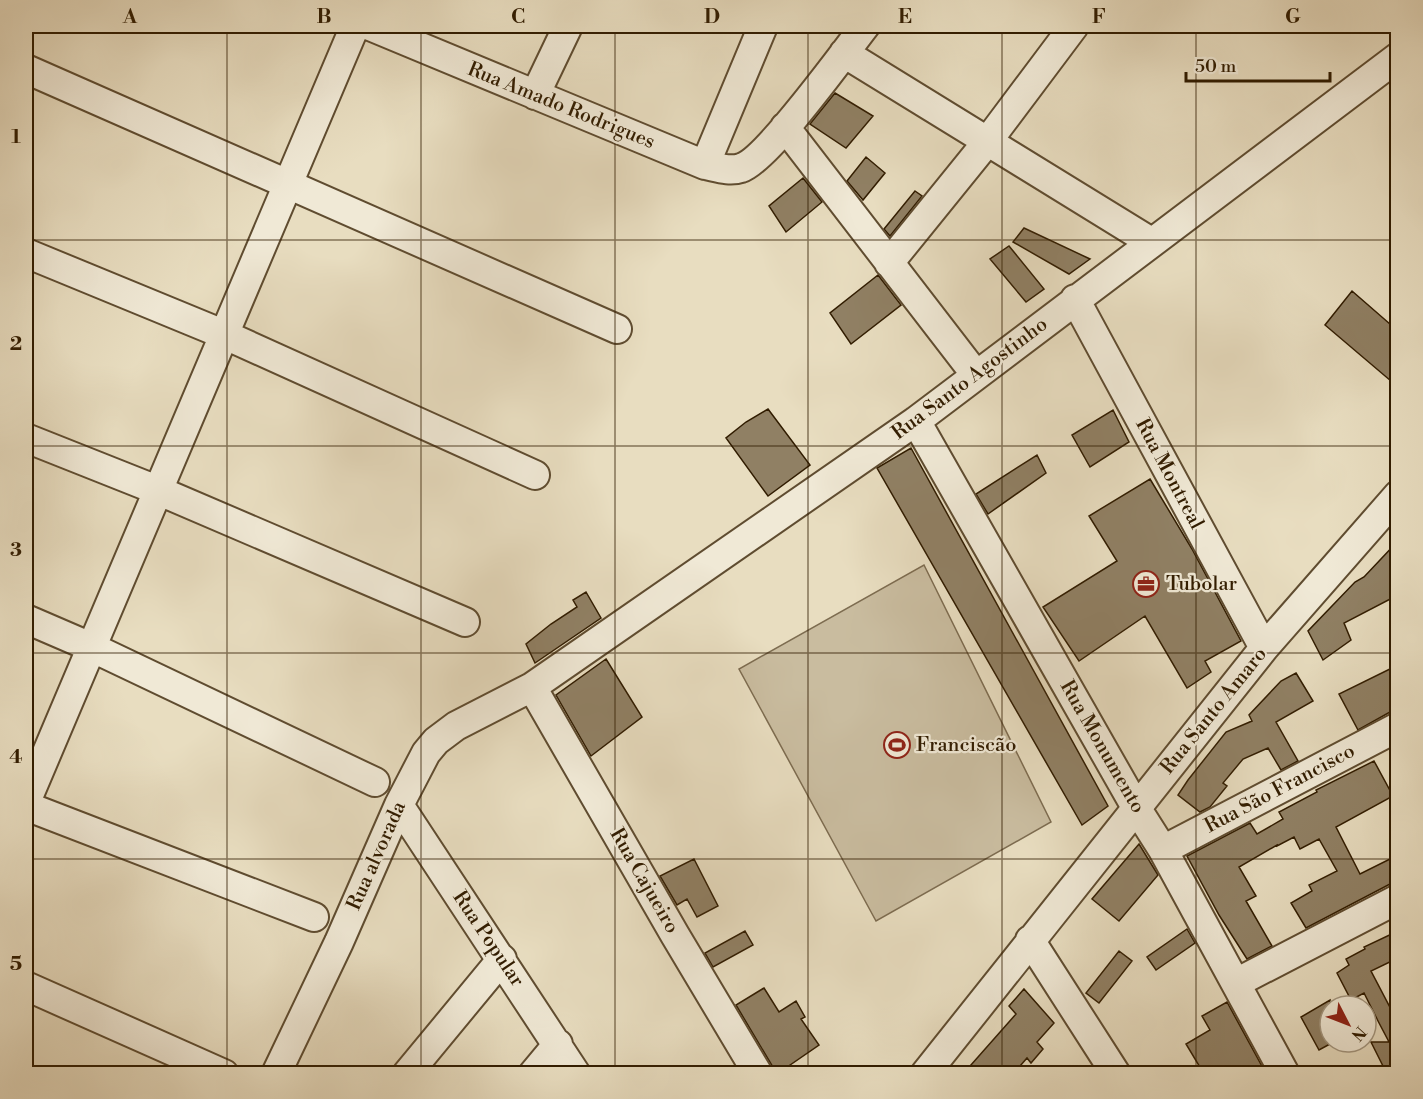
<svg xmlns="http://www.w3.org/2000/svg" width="1423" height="1099" font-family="'Libre Bodoni',serif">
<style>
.grass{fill:#c9bc9f;stroke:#7d6c50;stroke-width:1.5}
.building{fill:#908064;stroke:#311c00;stroke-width:1.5}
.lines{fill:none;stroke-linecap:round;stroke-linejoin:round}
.minor-casing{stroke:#5f4c30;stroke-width:32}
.minor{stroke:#f0e9d6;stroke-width:28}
.grid{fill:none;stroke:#311c00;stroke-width:1.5;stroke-opacity:0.55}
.labels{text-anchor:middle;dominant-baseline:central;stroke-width:4.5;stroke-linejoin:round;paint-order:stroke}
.street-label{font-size:20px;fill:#311c00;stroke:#f0e9d6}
.poi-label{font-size:20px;fill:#311c00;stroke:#f0e9d6;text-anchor:start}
.neatline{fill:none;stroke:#311c00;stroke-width:2}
.grid-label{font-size:20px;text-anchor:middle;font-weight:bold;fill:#311c00}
</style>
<rect width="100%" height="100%" fill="#e8ddc0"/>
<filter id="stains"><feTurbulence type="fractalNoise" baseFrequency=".00333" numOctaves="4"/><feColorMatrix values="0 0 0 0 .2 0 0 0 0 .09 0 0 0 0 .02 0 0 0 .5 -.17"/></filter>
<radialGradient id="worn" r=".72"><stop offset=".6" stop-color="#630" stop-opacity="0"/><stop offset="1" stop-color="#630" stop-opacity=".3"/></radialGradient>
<path class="grass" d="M 924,565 L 1051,822 L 876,921 L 739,669 Z"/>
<path class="building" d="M 835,93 L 873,116 L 846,148 L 810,124 Z
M 866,157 L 885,173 L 863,200 L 847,181 Z
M 803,178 L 822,202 L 786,232 L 769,206 Z
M 915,191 L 922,196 L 890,236 L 884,229 Z
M 1024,228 L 1090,259 L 1069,274 L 1013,242 Z
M 1009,246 L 1044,289 L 1026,302 L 990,259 Z
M 878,275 L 901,305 L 851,344 L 830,313 Z
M 1352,291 L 1398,331 L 1398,387 L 1325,325 Z
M 768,409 L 810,465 L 768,496 L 726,438 L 746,422 Z
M 1113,410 L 1129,442 L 1090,467 L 1072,435 Z
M 911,448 L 1108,806 L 1082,825 L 877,468 Z
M 1037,455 L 1046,473 L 988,514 L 976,494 Z
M 1150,479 L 1192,549 L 1241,641 L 1205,661 L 1211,672 L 1187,688 L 1145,616 L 1079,661 L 1043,607 L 1117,561 L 1089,516 Z
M 1398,541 L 1398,595 L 1344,623 L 1351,640 L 1323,660 L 1308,631 L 1355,582 L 1364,577 Z
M 586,592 L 601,618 L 535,663 L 526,644 L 551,624 L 577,607 L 573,600 Z
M 606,659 L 642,717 L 591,756 L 556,695 Z
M 1398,665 L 1398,711 L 1390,712 L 1358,730 L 1339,694 Z
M 1296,673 L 1313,701 L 1276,722 L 1298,761 L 1281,770 L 1268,748 L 1243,759 L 1223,783 L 1227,786 L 1210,807 L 1200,812 L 1178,795 L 1188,780 L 1226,732 L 1252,721 L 1249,715 L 1281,681 Z
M 1374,761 L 1393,796 L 1336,827 L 1360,874 L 1398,855 L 1398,883 L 1390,884 L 1306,928 L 1291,903 L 1312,891 L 1309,885 L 1337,871 L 1319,839 L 1300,849 L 1294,837 L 1277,846 L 1277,845 L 1239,867 L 1256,896 L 1246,901 L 1272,946 L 1247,959 L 1219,915 L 1187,856 L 1250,823 L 1257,834 L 1283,819 L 1279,812 L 1317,792 L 1316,790 Z
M 1139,844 L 1158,875 L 1119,921 L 1092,899 Z
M 694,859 L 718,906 L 697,917 L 687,899 L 677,905 L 660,876 Z
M 1187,929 L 1195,943 L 1156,970 L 1147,957 Z
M 745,931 L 753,945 L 713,967 L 705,953 Z
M 1398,931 L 1398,958 L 1371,971 L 1393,1013 L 1398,1011 L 1398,1074 L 1387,1074 L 1371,1042 L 1389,1042 L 1378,1021 L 1364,993 L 1351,1000 L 1337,973 L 1349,965 L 1346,959 L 1365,949 L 1364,947 Z
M 1119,951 L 1132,961 L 1099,1003 L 1086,993 Z
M 764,988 L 779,1012 L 796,1001 L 805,1017 L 801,1019 L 819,1045 L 777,1074 L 736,1005 Z
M 1024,989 L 1054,1023 L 1037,1042 L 1043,1049 L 1031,1063 L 1027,1058 L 1013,1074 L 963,1074 L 1016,1014 L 1009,1006 Z
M 1330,1000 L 1330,1044 L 1319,1050 L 1301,1017 Z
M 1227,1002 L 1264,1070 L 1258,1074 L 1204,1074 L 1186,1044 L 1210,1030 L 1202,1016 Z"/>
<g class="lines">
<defs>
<path id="minor" d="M 370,26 L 705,165 C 716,167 729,172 741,168 C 767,160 844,53 865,26
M 844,53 L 1151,242
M 26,69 L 617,329
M 535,95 L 568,26
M 785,127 L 976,375
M 705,165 L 763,26
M 26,253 L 223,334 L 535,475
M 889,263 L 987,142 L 1074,26
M 1075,299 L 1264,648
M 916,421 L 1137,809 L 1163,850 L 1285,1074
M 26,438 L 157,490 L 465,622
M 26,619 L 91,647 L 375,782
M 532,687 L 675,935 L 758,1074
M 26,802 L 355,26
M 399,805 L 576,1074
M 26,806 L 314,917
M 1163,850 L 1398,727
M 1030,940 L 1116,1074
M 1236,983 L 1398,899
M 26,986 L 224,1074
M 276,1074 L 339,942 L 399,805 L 426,753 L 436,741 L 456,726 L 532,687 L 916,421 L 1398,57
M 407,1074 L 502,959
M 533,1074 L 558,1044
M 925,1074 L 1264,648 L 1398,495"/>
</defs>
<use href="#minor" class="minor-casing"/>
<use href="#minor" class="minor"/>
</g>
<path class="grid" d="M 227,26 L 227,1074M 421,26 L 421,1074M 615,26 L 615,1074M 808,26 L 808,1074M 1002,26 L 1002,1074M 1196,26 L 1196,1074M 26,240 L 1398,240M 26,446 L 1398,446M 26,653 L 1398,653M 26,859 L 1398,859"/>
<defs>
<symbol id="office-ring" viewBox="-11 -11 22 22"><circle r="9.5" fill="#f0e9d6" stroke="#8f2418" stroke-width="1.5"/><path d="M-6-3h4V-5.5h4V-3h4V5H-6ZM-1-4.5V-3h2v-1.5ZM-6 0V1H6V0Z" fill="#8f2418"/></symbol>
<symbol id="stadium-ring" viewBox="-11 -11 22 22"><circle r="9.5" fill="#f0e9d6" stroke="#8f2418" stroke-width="1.5"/><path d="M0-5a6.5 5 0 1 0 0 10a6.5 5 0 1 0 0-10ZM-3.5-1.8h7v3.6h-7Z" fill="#8f2418"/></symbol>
</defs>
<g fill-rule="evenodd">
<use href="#office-ring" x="1131" y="569" width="30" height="30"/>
<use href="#stadium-ring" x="882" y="730" width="30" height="30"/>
</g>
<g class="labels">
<g class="street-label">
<text transform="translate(561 106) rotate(22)">Rua Amado Rodrigues</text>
<text transform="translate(970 379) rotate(-37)">Rua Santo Agostinho</text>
<text transform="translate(1169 474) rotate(62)">Rua Montreal</text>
<text transform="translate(1214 711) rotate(-51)">Rua Santo Amaro</text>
<text transform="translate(1102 747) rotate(60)">Rua Monumento</text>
<text transform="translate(1280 789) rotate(-28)">Rua São Francisco</text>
<text transform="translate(377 856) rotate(-66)">Rua alvorada</text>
<text transform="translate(644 881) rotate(60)">Rua Cajueiro</text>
<text transform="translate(488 939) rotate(56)">Rua Popular</text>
</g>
<g class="poi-label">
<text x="1166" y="584">Tubolar</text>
<text x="916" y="745">Franciscão</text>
</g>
</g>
<rect width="1423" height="1099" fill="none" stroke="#e8ddc0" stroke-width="66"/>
<g transform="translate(1348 1024) rotate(132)"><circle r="28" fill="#f0e9d6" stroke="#a49780" stroke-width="1.5"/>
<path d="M0-4.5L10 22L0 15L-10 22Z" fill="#8f2418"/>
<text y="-9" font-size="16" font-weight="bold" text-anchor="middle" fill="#311c00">N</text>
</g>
<path d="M1186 72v9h144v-9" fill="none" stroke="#311c00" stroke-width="3"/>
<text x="1195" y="72" font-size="18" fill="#311c00" stroke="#f0e9d6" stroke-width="4.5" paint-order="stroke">50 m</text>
<rect x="33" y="33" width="1357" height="1033" class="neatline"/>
<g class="grid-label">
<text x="130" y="23">A</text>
<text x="324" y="23">B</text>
<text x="518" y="23">C</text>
<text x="712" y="23">D</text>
<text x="905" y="23">E</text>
<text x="1099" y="23">F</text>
<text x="1293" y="23">G</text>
<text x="16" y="143">1</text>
<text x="16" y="350">2</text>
<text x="16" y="556">3</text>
<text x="16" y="763">4</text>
<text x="16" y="970">5</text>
</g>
<rect width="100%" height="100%" filter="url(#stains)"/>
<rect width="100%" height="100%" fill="url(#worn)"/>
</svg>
